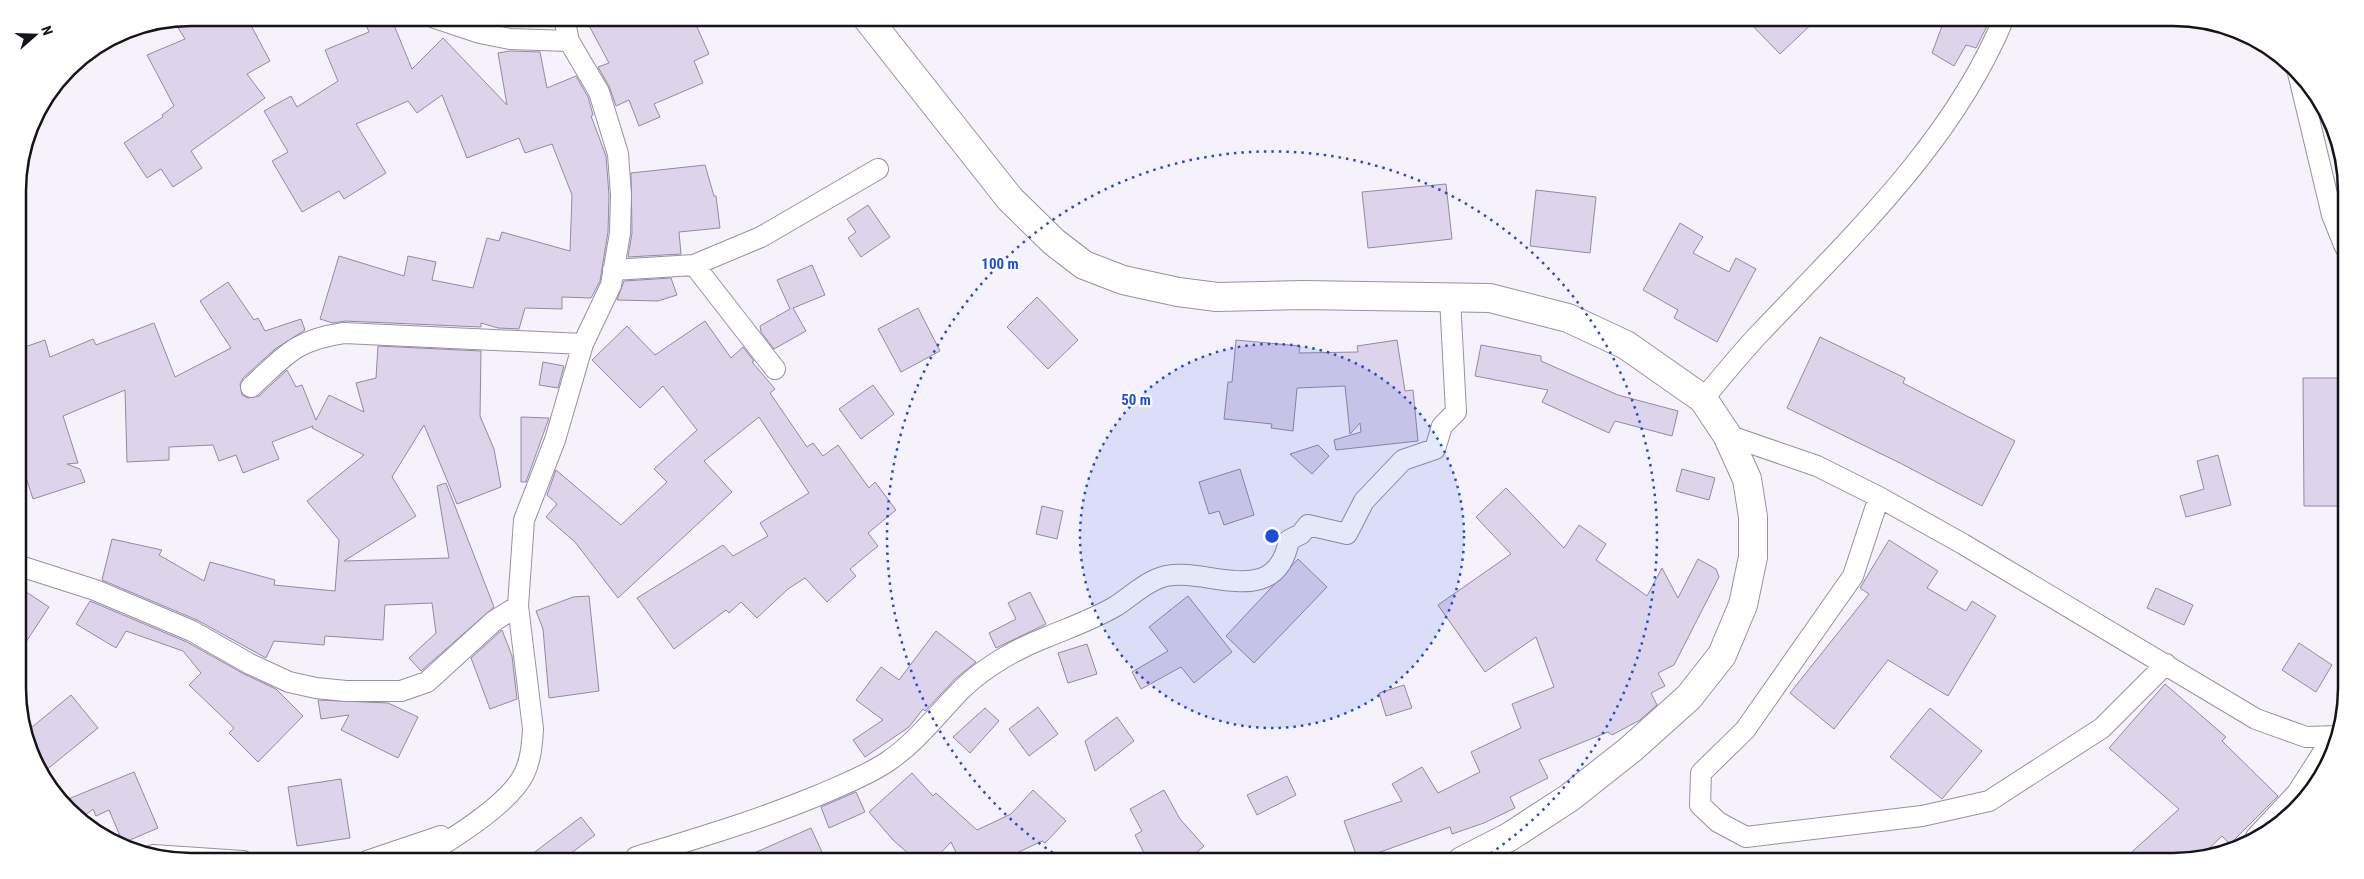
<svg xmlns="http://www.w3.org/2000/svg" width="2364" height="879" font-family="'Roboto Condensed',sans-serif">
<style>
.building{fill:#ddd3eb;stroke:#938aa0}
.lines{fill:none;stroke-linecap:round;stroke-linejoin:round}
.street-casing{stroke:#998fa6;stroke-width:22}
.secondary-casing{stroke:#998fa6;stroke-width:30}
.street{stroke:#fff;stroke-width:20}
.secondary{stroke:#fff;stroke-width:28}
.ring{fill:none;stroke:#1d4ed8;stroke-width:2.5;stroke-dasharray:2.5 5}
.rim{fill:none;stroke:#16131b;stroke-width:2.5}
.centre{fill:#1d4ed8;stroke:#fff;stroke-width:2.5}
.ring-label{font-size:15px;text-anchor:middle;font-weight:bold;fill:#1d4ed8;stroke:#fff;stroke-width:4.5;stroke-linejoin:round;paint-order:stroke}
</style>
<rect width="100%" height="100%" fill="#f6f2fc"/>
<path class="building" d="M 192,18 L 247,18 L 270,61 L 247,74 L 265,98 L 191,151 L 202,168 L 173,187 L 161,169 L 147,178 L 124,143 L 163,117 L 162,115 L 174,106 L 147,55 L 185,39 L 174,21 Z
M 363,18 L 391,18 L 412,69 L 443,38 L 507,105 L 498,53 L 510,51 L 540,52 L 547,88 L 576,76 L 588,97 L 593,115 L 591,116 L 606,156 L 609,195 L 608,232 L 600,281 L 591,298 L 562,297 L 562,309 L 525,308 L 519,329 L 498,328 L 481,323 L 481,327 L 345,321 L 333,323 L 320,319 L 339,256 L 404,276 L 408,256 L 436,262 L 432,280 L 473,288 L 487,238 L 499,241 L 502,232 L 570,251 L 572,195 L 552,144 L 525,153 L 519,138 L 467,158 L 442,95 L 417,113 L 408,101 L 356,124 L 386,173 L 344,199 L 339,191 L 302,212 L 272,161 L 288,152 L 264,111 L 291,96 L 297,107 L 338,81 L 325,50 L 369,32 Z
M 585,18 L 672,18 L 678,27 L 693,18 L 709,54 L 694,61 L 703,83 L 654,104 L 660,117 L 639,126 L 629,100 L 616,106 L 609,86 L 598,67 L 609,63 Z
M 1745,18 L 1818,18 L 1780,54 Z
M 1945,18 L 1991,18 L 1976,48 L 1966,45 L 1954,66 L 1932,53 Z
M 705,165 L 714,196 L 716,196 L 720,228 L 679,232 L 681,254 L 628,257 L 632,233 L 631,173 Z
M 1446,184 L 1452,239 L 1368,248 L 1362,192 Z
M 1536,190 L 1596,197 L 1590,253 L 1530,246 Z
M 868,205 L 890,237 L 861,257 L 848,238 L 856,232 L 847,219 Z
M 1680,223 L 1703,237 L 1693,253 L 1729,272 L 1736,258 L 1756,269 L 1717,342 L 1674,318 L 1678,310 L 1643,290 Z
M 812,265 L 825,295 L 793,308 L 806,331 L 774,349 L 761,332 L 760,326 L 790,309 L 777,280 Z
M 671,278 L 677,295 L 658,301 L 617,300 L 624,281 Z
M 228,282 L 254,320 L 258,318 L 265,331 L 301,319 L 305,330 L 275,349 L 243,378 L 240,384 L 242,395 L 248,398 L 259,396 L 287,370 L 296,387 L 302,385 L 316,420 L 329,395 L 364,412 L 356,383 L 376,378 L 378,346 L 481,351 L 480,416 L 494,449 L 501,487 L 457,504 L 424,425 L 392,477 L 416,516 L 344,561 L 449,558 L 437,486 L 446,483 L 494,607 L 421,671 L 409,658 L 436,633 L 432,603 L 385,605 L 383,640 L 325,636 L 324,645 L 274,641 L 266,658 L 197,620 L 102,580 L 112,539 L 162,550 L 159,555 L 204,581 L 210,562 L 275,580 L 274,585 L 335,591 L 339,540 L 307,501 L 364,455 L 312,428 L 313,426 L 272,442 L 279,459 L 243,473 L 236,455 L 219,461 L 213,445 L 169,447 L 169,460 L 127,462 L 125,390 L 63,416 L 78,463 L 67,464 L 80,469 L 85,482 L 33,499 L 22,465 L 19,465 L 19,425 L 26,422 L 19,402 L 19,349 L 45,340 L 50,357 L 93,339 L 96,345 L 154,323 L 175,377 L 231,348 L 200,301 Z
M 1037,297 L 1078,340 L 1048,369 L 1007,327 Z
M 918,308 L 940,351 L 901,372 L 878,329 Z
M 705,321 L 731,358 L 743,347 L 754,361 L 752,362 L 775,389 L 770,393 L 807,447 L 813,443 L 823,456 L 838,445 L 869,488 L 875,482 L 896,510 L 868,533 L 878,546 L 850,569 L 856,576 L 827,602 L 805,578 L 788,589 L 757,618 L 741,602 L 729,613 L 726,610 L 674,649 L 637,598 L 723,545 L 733,556 L 768,536 L 760,523 L 809,493 L 759,417 L 704,461 L 732,492 L 618,598 L 575,542 L 546,517 L 557,504 L 547,495 L 556,470 L 621,525 L 667,482 L 654,469 L 697,430 L 663,386 L 640,408 L 592,360 L 627,326 L 655,355 Z
M 1820,337 L 1905,378 L 1903,383 L 2015,441 L 1982,506 L 1900,463 L 1787,408 Z
M 1236,340 L 1300,346 L 1299,353 L 1358,352 L 1357,346 L 1397,340 L 1405,391 L 1413,390 L 1418,441 L 1336,450 L 1334,440 L 1361,432 L 1360,423 L 1350,434 L 1345,386 L 1297,388 L 1293,431 L 1271,428 L 1272,424 L 1224,419 L 1228,382 L 1232,382 Z
M 1481,345 L 1541,356 L 1541,361 L 1618,395 L 1678,411 L 1672,436 L 1615,421 L 1609,433 L 1542,402 L 1548,390 L 1475,376 Z
M 543,362 L 564,366 L 558,388 L 539,385 Z
M 2303,378 L 2346,378 L 2346,506 L 2304,506 Z
M 873,385 L 894,414 L 861,439 L 839,409 Z
M 521,417 L 549,418 L 526,482 L 521,482 Z
M 1318,445 L 1329,456 L 1312,474 L 1290,454 Z
M 2218,455 L 2231,505 L 2186,517 L 2180,496 L 2204,489 L 2197,461 Z
M 1240,469 L 1254,515 L 1224,525 L 1219,511 L 1209,514 L 1199,482 Z
M 1682,469 L 1715,478 L 1709,500 L 1676,491 Z
M 1506,488 L 1564,548 L 1579,525 L 1606,544 L 1596,560 L 1647,596 L 1662,568 L 1678,598 L 1698,559 L 1716,569 L 1719,577 L 1674,665 L 1658,673 L 1665,686 L 1651,693 L 1657,705 L 1640,720 L 1612,735 L 1608,732 L 1539,760 L 1548,778 L 1510,797 L 1515,808 L 1484,823 L 1452,834 L 1450,827 L 1358,860 L 1344,821 L 1402,801 L 1392,784 L 1422,767 L 1438,793 L 1480,772 L 1471,752 L 1521,728 L 1512,704 L 1554,687 L 1536,637 L 1485,672 L 1438,605 L 1511,554 L 1476,517 Z
M 1042,506 L 1063,511 L 1057,539 L 1036,534 Z
M 1889,540 L 1938,571 L 1927,588 L 1966,611 L 1972,601 L 1996,616 L 1948,696 L 1888,660 L 1834,729 L 1790,693 L 1869,594 L 1860,588 Z
M 1298,559 L 1327,587 L 1254,663 L 1226,636 Z
M 20,588 L 49,607 L 20,651 Z
M 2156,588 L 2193,605 L 2184,625 L 2147,608 Z
M 1030,592 L 1046,624 L 996,648 L 989,633 L 1016,619 L 1008,603 Z
M 589,596 L 599,691 L 549,698 L 543,629 L 536,611 L 573,597 Z
M 1188,596 L 1232,652 L 1194,683 L 1181,667 L 1141,689 L 1132,672 L 1168,651 L 1149,627 Z
M 90,601 L 187,642 L 244,674 L 276,689 L 303,716 L 258,762 L 229,733 L 234,728 L 189,685 L 201,673 L 183,651 L 126,631 L 116,648 L 76,624 Z
M 502,630 L 512,656 L 517,699 L 490,709 L 471,658 Z
M 936,631 L 976,662 L 955,679 L 925,711 L 923,709 L 909,727 L 865,757 L 853,740 L 883,720 L 856,700 L 881,667 L 899,680 Z
M 2299,643 L 2332,665 L 2316,692 L 2282,670 Z
M 1087,644 L 1097,674 L 1068,683 L 1058,653 Z
M 2165,684 L 2226,737 L 2222,741 L 2278,796 L 2230,844 L 2222,836 L 2199,858 L 2184,861 L 2122,861 L 2179,809 L 2109,748 Z
M 1404,685 L 1412,708 L 1386,716 L 1379,693 Z
M 71,695 L 98,728 L 45,771 L 26,732 Z
M 318,700 L 388,703 L 418,717 L 398,758 L 341,730 L 349,715 L 321,719 Z
M 1038,707 L 1058,734 L 1029,756 L 1009,729 Z
M 985,708 L 999,721 L 970,753 L 953,737 Z
M 1930,708 L 1982,751 L 1942,799 L 1890,757 Z
M 1117,717 L 1134,741 L 1095,771 L 1085,741 Z
M 134,772 L 158,828 L 123,843 L 109,810 L 96,816 L 93,809 L 83,817 L 61,802 Z
M 912,773 L 933,796 L 936,793 L 977,830 L 1011,814 L 1033,790 L 1066,821 L 1045,843 L 1042,841 L 1000,861 L 960,861 L 951,842 L 933,861 L 917,861 L 893,840 L 869,812 Z
M 1287,776 L 1296,795 L 1257,815 L 1247,795 Z
M 341,779 L 350,838 L 297,846 L 288,787 Z
M 1164,790 L 1180,819 L 1204,846 L 1187,861 L 1148,861 L 1135,835 L 1142,831 L 1130,809 Z
M 856,792 L 865,812 L 829,828 L 821,807 Z
M 581,817 L 595,835 L 561,861 L 523,861 Z
M 811,828 L 826,861 L 736,861 Z"/>
<g class="lines">
<defs>
<path id="street" d="M 435,18 L 480,33 L 510,39 L 569,41
M 2298,73 L 2332,215 L 2345,247
M 694,265 L 775,369
M 613,270 L 694,265 L 761,237 L 878,169
M 251,387 C 286,355 295,340 344,333 L 583,344
M 1703,399 C 1722,377 1740,354 1760,333 C 1851,237 1953,142 2004,18
M 1727,435 L 1817,466 L 1879,497 L 1963,544 L 2256,719 L 2306,737 L 2339,736
M 1879,497 L 1853,576 L 1745,730 L 1701,773 L 1700,805 L 1718,822 L 1746,837 L 1922,816 L 1989,801 L 2102,728 L 2166,664
M 20,566 L 95,590 L 192,631 L 250,664 L 289,682 L 316,688 L 346,691 L 401,691 L 427,682 L 494,621 L 518,606
M 2256,837 L 2297,793 L 2333,737
M 153,855 L 243,861
M 636,857 C 698,838 759,820 819,795 C 842,785 866,776 887,762 C 917,742 938,713 963,688 C 986,666 1018,648 1047,637 C 1071,627 1094,619 1116,606 C 1130,597 1142,585 1157,579 C 1198,560 1275,616 1289,540 L 1301,534 L 1308,525 L 1347,534 L 1364,501 L 1403,460 L 1435,449 L 1442,426 L 1456,412 L 1450,298
M 367,861 L 441,836
M 416,861 C 447,842 508,806 524,774 C 531,760 532,744 533,729 L 518,606 L 524,520 L 555,440 L 583,344 L 611,285 L 620,233 L 621,195 L 618,154 L 599,92 L 569,41 L 564,18"/>
<path id="secondary" d="M 867,18 L 1010,199 L 1054,242 L 1084,265 L 1123,280 L 1178,292 L 1217,297 L 1303,295 L 1490,298 L 1568,318 L 1626,345 L 1703,399 L 1727,435 L 1747,479 L 1753,517 L 1753,557 L 1743,605 L 1722,655 L 1689,697 L 1631,749 L 1569,798 L 1509,837 L 1462,861"/>
</defs>
<use href="#street" class="street-casing"/>
<use href="#secondary" class="secondary-casing"/>
<use href="#street" class="street"/>
<use href="#secondary" class="secondary"/>
</g>
<circle cx="1272" cy="536" r="192" fill="#1d4ed8" fill-opacity=".12"/>
<g class="ring">
<circle cx="1272" cy="536" r="192"/>
<path d="M1065 861A385 385 0 1 1 1479 861"/>
</g>
<path d="M0 0H2364V879H0ZM191 26H2173A165 165 0 0 1 2338 191V688A165 165 0 0 1 2173 853H191A165 165 0 0 1 26 688V191A165 165 0 0 1 191 26Z" fill="#fff" fill-rule="evenodd"/>
<path class="rim" d="M191 26H2173A165 165 0 0 1 2338 191V688A165 165 0 0 1 2173 853H191A165 165 0 0 1 26 688V191A165 165 0 0 1 191 26Z"/>
<circle cx="1272" cy="536" r="8" class="centre"/>
<g class="ring-label">
<text x="1000" y="269">100 m</text>
<text x="1136" y="405">50 m</text>
</g>
<g transform="translate(35 35) rotate(70)" stroke="#ffffff" stroke-width="4" paint-order="stroke">
<path d="M0-4L9 19L0 12L-9 19Z" fill="#16131b"/>
<text y="-8" font-size="14" font-weight="bold" text-anchor="middle" fill="#16131b">N</text>
</g>
</svg>
